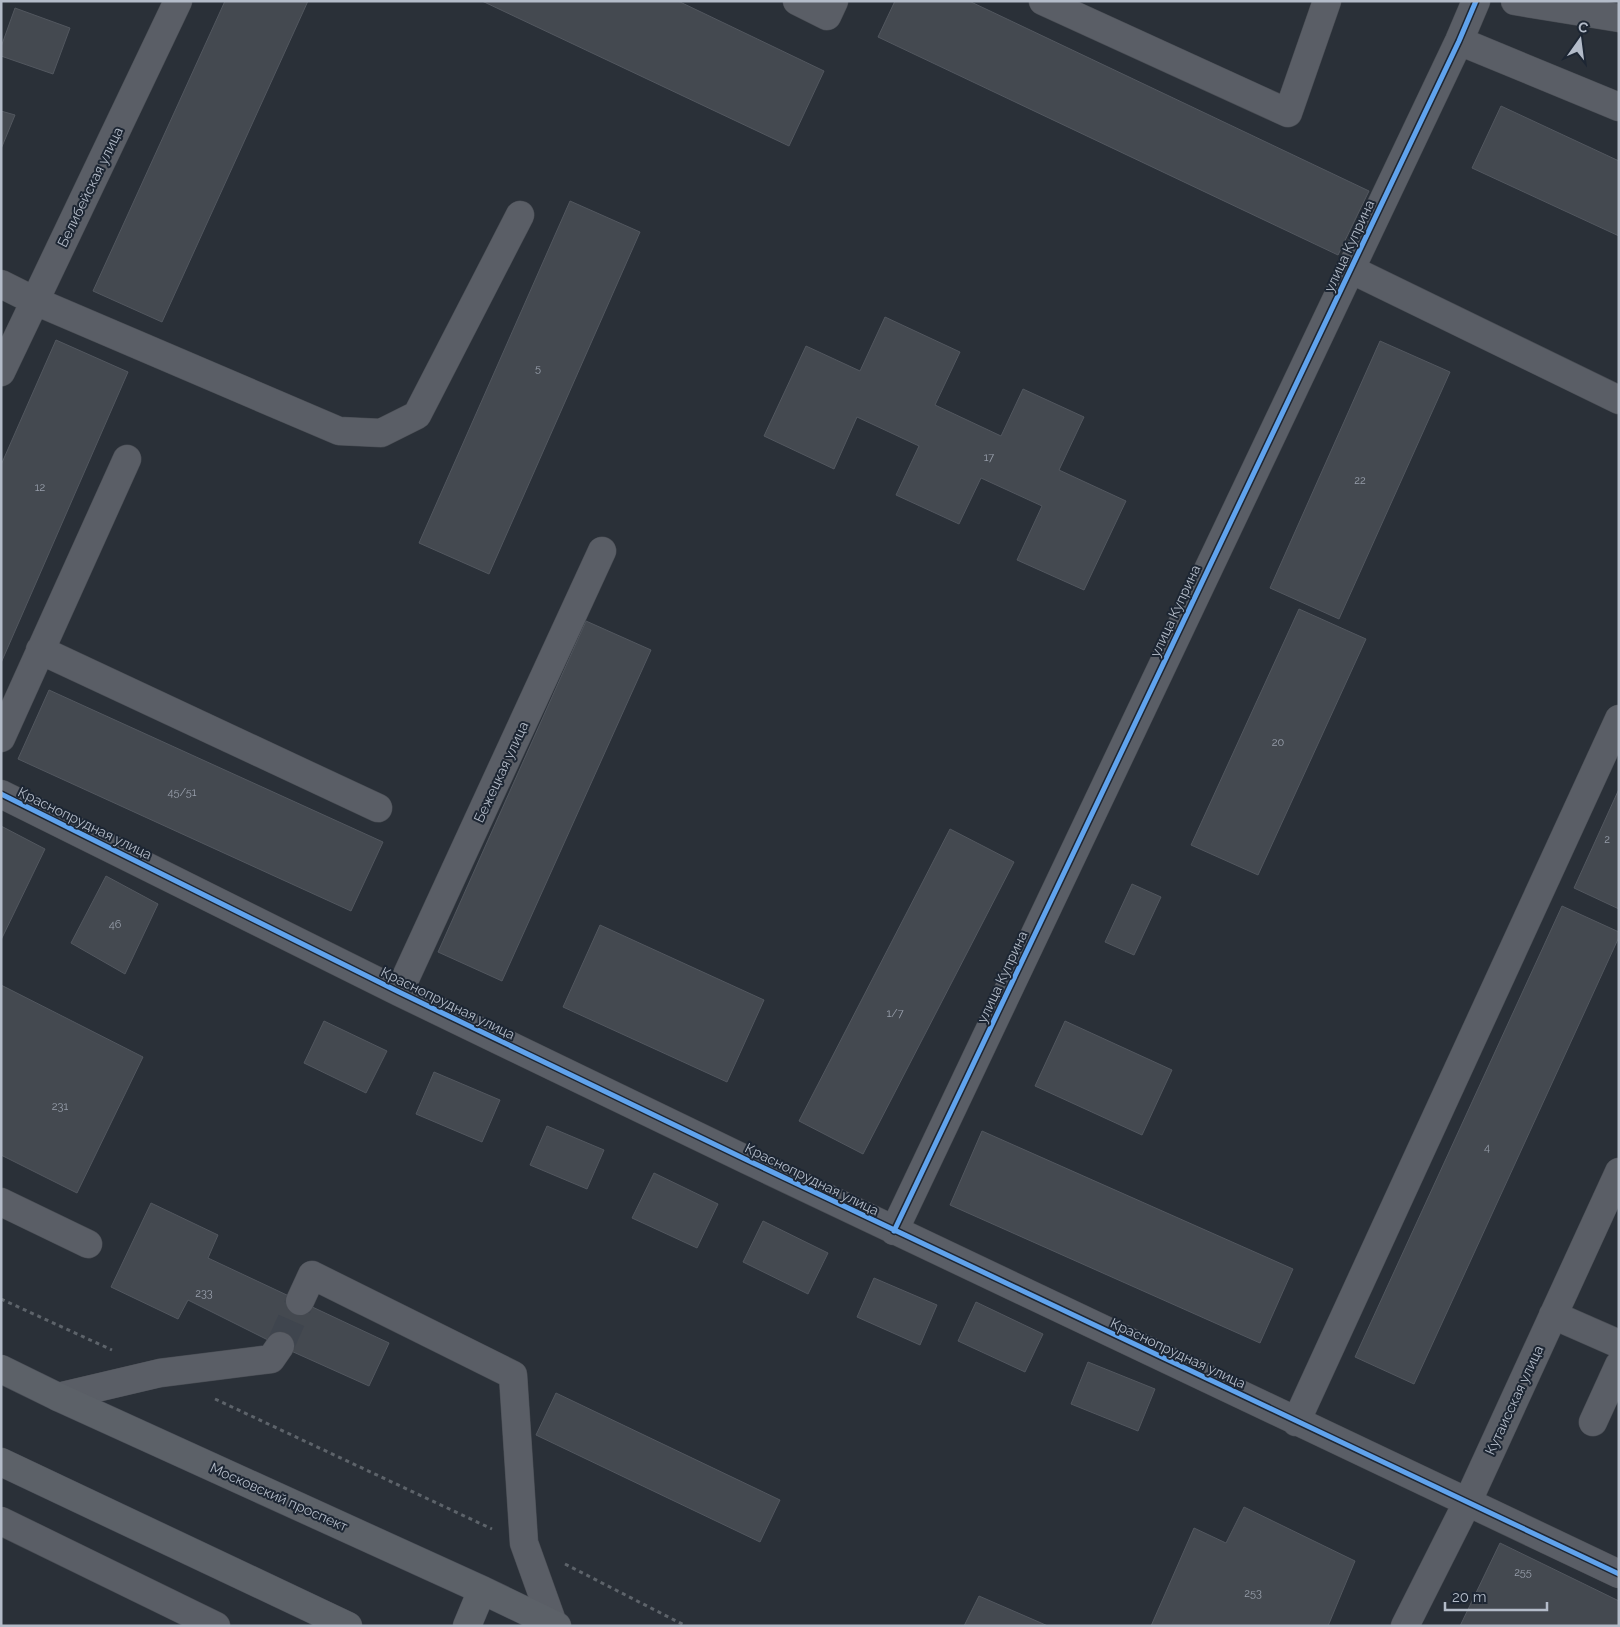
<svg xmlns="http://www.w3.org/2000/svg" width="1620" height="1627" font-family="Raleway,sans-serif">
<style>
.building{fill:#444950;stroke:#52575f}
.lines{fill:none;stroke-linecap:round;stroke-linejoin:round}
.minor-tunnel{stroke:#3f454e;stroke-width:28;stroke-dasharray:28 14;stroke-linecap:butt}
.minor-casing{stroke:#484c53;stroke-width:29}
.major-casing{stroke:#484c55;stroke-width:29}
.path{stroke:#5d636a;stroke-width:3;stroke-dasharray:4 4;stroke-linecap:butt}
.minor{stroke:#5a5e66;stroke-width:28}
.major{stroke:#5c6168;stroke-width:28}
.cycleway-casing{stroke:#1d2633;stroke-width:8}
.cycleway{stroke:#60a3ed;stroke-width:5}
.labels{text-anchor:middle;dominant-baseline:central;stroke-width:4;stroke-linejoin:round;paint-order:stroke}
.number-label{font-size:11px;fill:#989fab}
.street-label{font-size:14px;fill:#b4bcc9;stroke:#1d2633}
</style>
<rect width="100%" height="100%" fill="#2a3038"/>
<path class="building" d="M 225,1 L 308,1 L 162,322 L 93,291 Z
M 482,1 L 678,1 L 824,71 L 789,146 Z
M 895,1 L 969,1 L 1369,191 L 1338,255 L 878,37 Z
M 15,8 L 70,28 L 53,74 L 1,56 L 1,47 Z
M 1501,106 L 1619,161 L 1619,236 L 1472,168 Z
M 1,111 L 15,115 L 1,149 Z
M 570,201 L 640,232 L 489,574 L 419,543 Z
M 885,317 L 960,352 L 935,405 L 1001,436 L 1023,389 L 1084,417 L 1059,470 L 1126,501 L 1084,590 L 1017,560 L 1042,506 L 981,478 L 959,524 L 896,495 L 919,446 L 857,417 L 834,469 L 764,436 L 806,346 L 860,371 Z
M 56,340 L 128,372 L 1,663 L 1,465 Z
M 1380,341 L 1450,372 L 1339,619 L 1270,588 Z
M 1299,609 L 1366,639 L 1258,875 L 1191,845 Z
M 586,621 L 651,650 L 502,981 L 438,952 Z
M 49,690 L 383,842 L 351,911 L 18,759 Z
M 1619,789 L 1619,909 L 1574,888 Z
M 1,826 L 45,849 L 1,940 Z
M 950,829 L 1014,862 L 863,1154 L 799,1121 Z
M 106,876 L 158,904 L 125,974 L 71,943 Z
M 1132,884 L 1161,897 L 1134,955 L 1105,942 Z
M 1562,906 L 1619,932 L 1619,937 L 1414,1384 L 1355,1357 Z
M 600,925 L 764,1000 L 727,1082 L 563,1007 Z
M 1,985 L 143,1057 L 77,1193 L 1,1155 Z
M 324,1021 L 387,1051 L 366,1093 L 304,1063 Z
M 1065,1021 L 1172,1070 L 1142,1135 L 1035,1086 Z
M 434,1072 L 500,1100 L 482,1142 L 416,1114 Z
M 547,1126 L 604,1150 L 587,1189 L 530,1165 Z
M 982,1131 L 1293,1269 L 1260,1343 L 950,1205 Z
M 654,1173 L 718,1204 L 697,1248 L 632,1218 Z
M 151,1203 L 218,1235 L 208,1258 L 389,1343 L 369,1386 L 280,1346 L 188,1300 L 178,1319 L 111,1287 Z
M 763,1221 L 828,1253 L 808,1294 L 743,1262 Z
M 874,1278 L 937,1305 L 920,1345 L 857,1317 Z
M 976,1302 L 1043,1334 L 1025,1372 L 958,1341 Z
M 1088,1362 L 1155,1389 L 1138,1431 L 1071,1404 Z
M 556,1393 L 780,1500 L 760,1542 L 536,1435 Z
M 1244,1507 L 1355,1561 L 1328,1626 L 1151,1626 L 1194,1528 L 1226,1543 Z
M 1500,1543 L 1619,1601 L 1619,1626 L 1460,1626 Z
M 979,1596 L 1048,1626 L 964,1626 Z"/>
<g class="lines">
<path class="minor-tunnel" d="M 280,1346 L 300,1301"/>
<defs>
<path id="minor" d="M 797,1 L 827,16 L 834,1
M 1043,1 L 1288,113 L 1327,1
M 1515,1 L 1619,18
M 1459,41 L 1619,107
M 1350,269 L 1619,400
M 1,284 L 35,301 L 339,431 L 381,433 L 417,415 L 520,215
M 1,372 L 178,1
M 40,650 L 378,808
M 1,738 L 127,459
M 1,794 L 399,992 L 747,1160 L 1619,1574
M 399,992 L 602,551
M 1,1202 L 88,1244
M 894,1231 L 1459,41 L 1476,1
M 300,1301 L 312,1275 L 513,1375 L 524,1543 L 553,1624
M 1553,1315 L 1619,1344
M 58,1397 L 160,1373 L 271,1359 L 280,1346
M 1296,1422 L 1619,719
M 1593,1422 L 1619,1365
M 1,1521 L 216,1626
M 1405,1626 L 1468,1501 L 1619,1172"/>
<path id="major" d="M 1,1369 L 58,1397 L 482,1590 L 557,1626
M 1,1462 L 348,1626
M 467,1626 L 482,1590"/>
</defs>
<use href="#minor" class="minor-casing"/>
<use href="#major" class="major-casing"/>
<path class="path" d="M 1,1299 L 112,1350
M 215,1399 L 492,1529
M 565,1564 L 686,1626"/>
<use href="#minor" class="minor"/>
<use href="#major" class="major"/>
<defs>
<path id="cycleway" d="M 1,794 L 399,992 L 747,1160 L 1619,1574
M 894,1231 L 1459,41 L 1476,1"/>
</defs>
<use href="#cycleway" class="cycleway-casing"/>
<use href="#cycleway" class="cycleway"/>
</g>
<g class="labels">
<g class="number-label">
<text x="538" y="368">5</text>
<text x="989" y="457">17</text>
<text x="1360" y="480">22</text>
<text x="40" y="487">12</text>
<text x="1278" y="742">20</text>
<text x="182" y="792">45/51</text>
<text x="1607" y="839">2</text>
<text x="115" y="924">46</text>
<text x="895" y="1013">1/7</text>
<text x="60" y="1106">231</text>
<text x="1487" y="1147">4</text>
<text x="204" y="1293">233</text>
<text x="1523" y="1572">255</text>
<text x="1253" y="1593">253</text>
</g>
<g class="street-label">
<text transform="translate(90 187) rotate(-64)">Белибейская улица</text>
<text transform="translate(1349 246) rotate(-65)">улица Куприна</text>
<text transform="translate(1175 611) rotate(-65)">улица Куприна</text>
<text transform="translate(501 772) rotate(-65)">Бежецкая улица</text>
<text transform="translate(85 823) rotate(26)">Краснопрудная улица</text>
<text transform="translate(1002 977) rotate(-65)">улица Куприна</text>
<text transform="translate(448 1003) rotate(26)">Краснопрудная улица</text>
<text transform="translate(812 1179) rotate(26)">Краснопрудная улица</text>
<text transform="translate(1178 1353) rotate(25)">Краснопрудная улица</text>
<text transform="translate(1514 1400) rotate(-65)">Кутаисская улица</text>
<text transform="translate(279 1497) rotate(24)">Московский проспект</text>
</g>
</g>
<rect width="1620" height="1627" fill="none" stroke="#b4bcc9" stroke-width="5"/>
<g transform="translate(1580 40) rotate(14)" stroke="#1d2633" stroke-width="4" paint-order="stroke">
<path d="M0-4L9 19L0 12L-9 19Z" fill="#b4bcc9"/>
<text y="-8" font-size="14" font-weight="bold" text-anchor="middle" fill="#b4bcc9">С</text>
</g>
<path d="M1445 1602v8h102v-8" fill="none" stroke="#b4bcc9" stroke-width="2.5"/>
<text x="1452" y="1602" font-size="15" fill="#b4bcc9" stroke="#1d2633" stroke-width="4" paint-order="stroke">20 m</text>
</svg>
